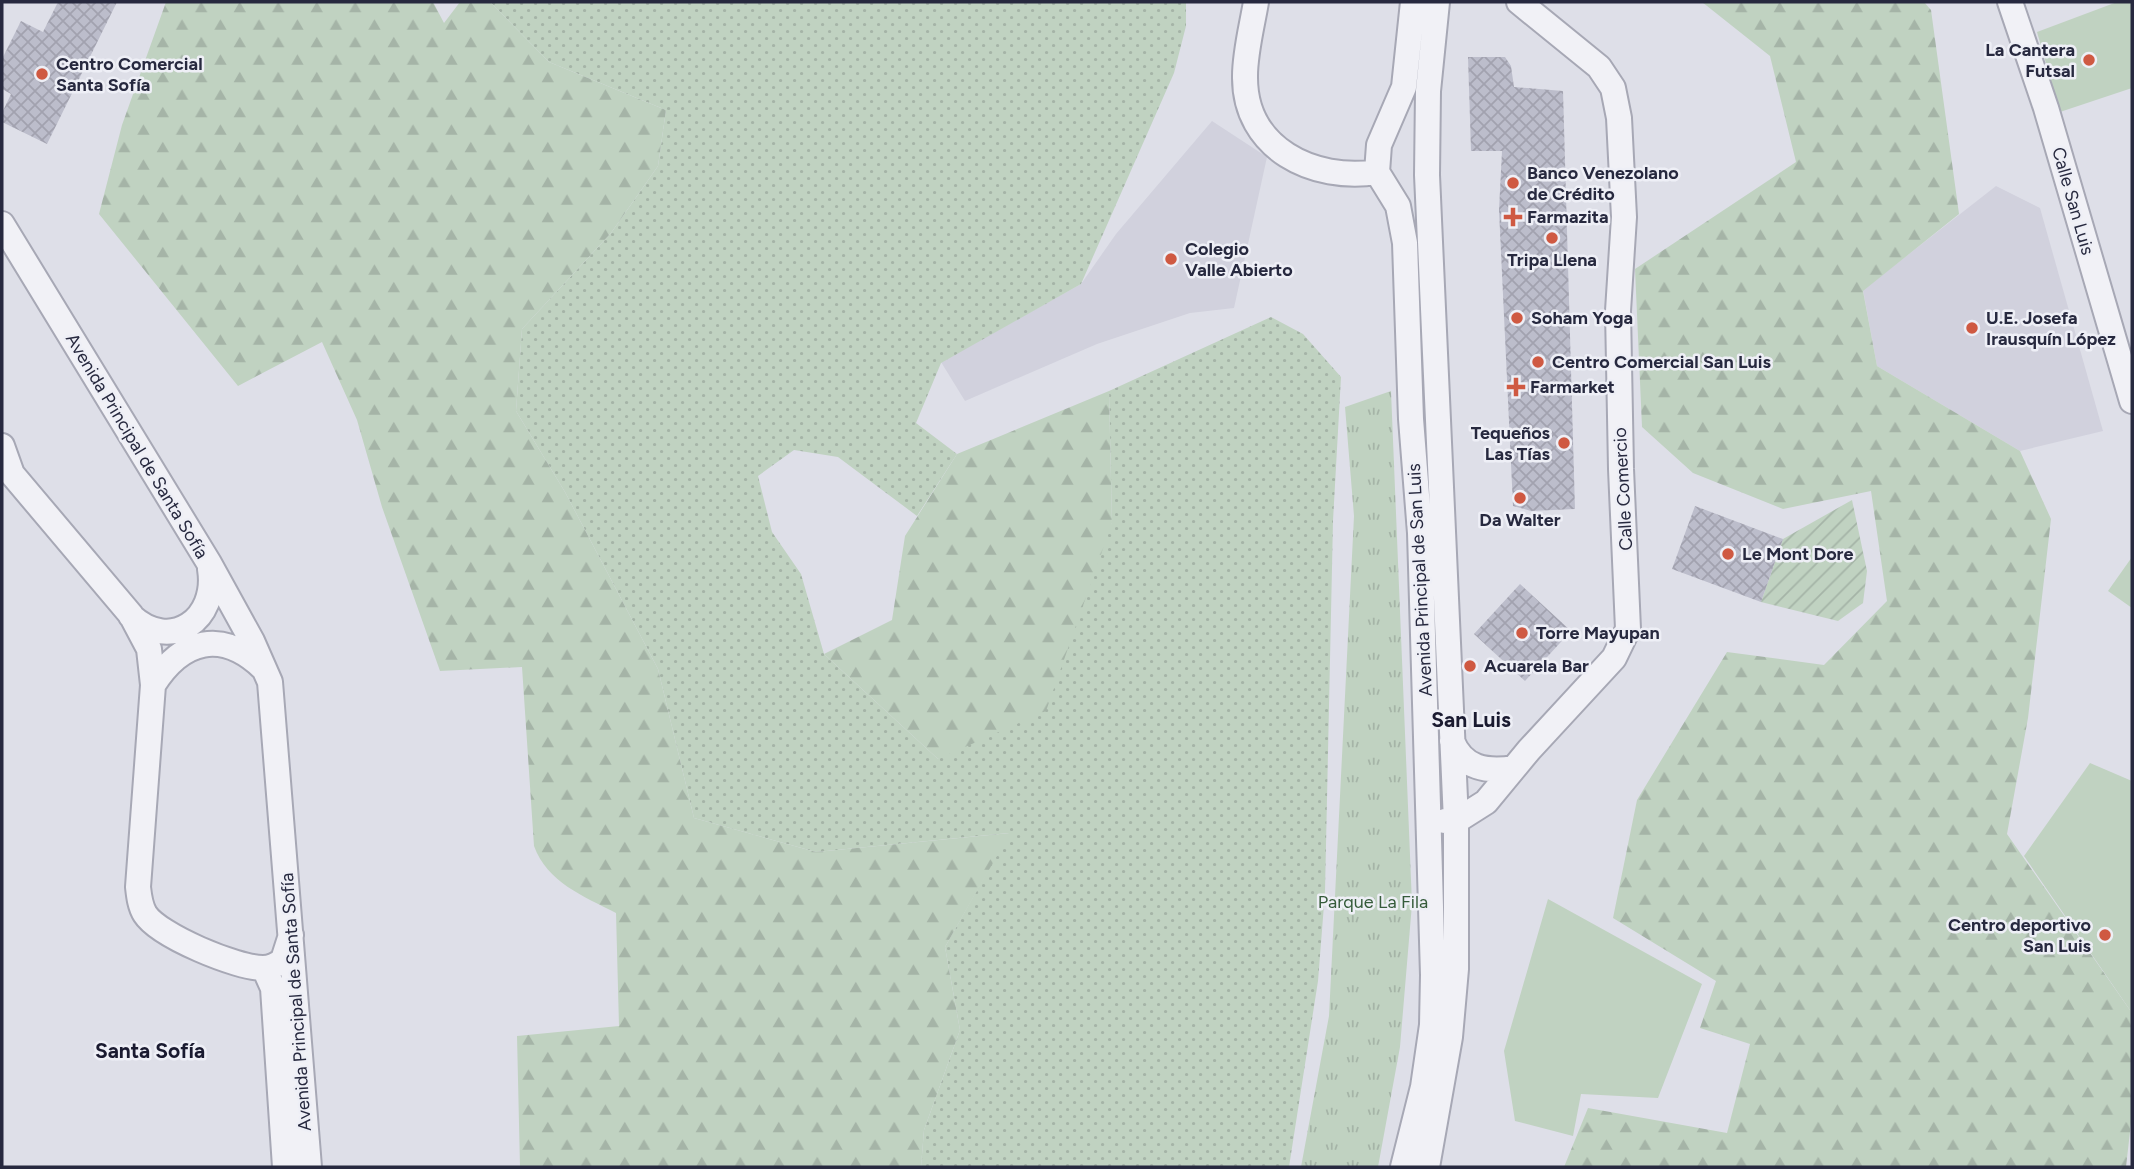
<svg xmlns="http://www.w3.org/2000/svg" width="2134" height="1169" font-family="Figtree,sans-serif">
<style>
.built{fill:#d1d1dd}
.grass{fill:url(#grass-dots)}
.forest{fill:url(#forest-firs)}
.park{fill:url(#park-tufts)}
.garden{fill:url(#garden-furrows)}
.pitch{fill:#c0d2c1}
.building{fill:url(#building-cross-hatch)}
.lines{fill:none;stroke-linecap:round;stroke-linejoin:round}
.minor-casing{stroke:#a7a8b5;stroke-width:28}
.minor{stroke:#f1f1f6;stroke-width:24}
.poi-dot{fill:#cf5942;stroke:#eeeff6;stroke-width:2.5}
.labels{text-anchor:middle;dominant-baseline:central;stroke-width:5;stroke-linejoin:round;paint-order:stroke}
.poi-label{font-size:18px;font-weight:bold;fill:#27293f;stroke:#eeeff6;text-anchor:start}
.street-label{font-size:18px;fill:#27293f;stroke:#eeeff6}
.park-label{font-size:18px;fill:#355b3a;stroke:#eeeff6}
.quarter-label{font-size:21px;font-weight:bold;fill:#1a1a30;stroke:#eeeff6}
</style>
<defs>
<pattern id="grass-dots" width="8" height="8" patternUnits="userSpaceOnUse" patternTransform="scale(1.75)"><rect width="8" height="8" fill="#c0d2c1"/><path d="M2 2h.1M6 6h.1" fill="none" stroke="#a5b4a7" stroke-width="1.8" stroke-linecap="round"/></pattern>
<pattern id="forest-firs" width="22" height="20" patternUnits="userSpaceOnUse" patternTransform="scale(1.75)"><rect width="22" height="20" fill="#c0d2c1"/><path d="M5 1l3.5 6h-7zM16 11l3.5 6h-7z" fill="#a5b4a7"/></pattern>
<pattern id="park-tufts" width="24" height="20" patternUnits="userSpaceOnUse" patternTransform="scale(1.75)"><rect width="24" height="20" fill="#c0d2c1"/><path d="M3 7l-1-3M5 7V3M7 7l1-3M15 17l-1-3M17 17v-4M19 17l1-3" fill="none" stroke="#a5b4a7"/></pattern>
<pattern id="garden-furrows" width="10" height="10" patternUnits="userSpaceOnUse" patternTransform="scale(1.75)"><rect width="10" height="10" fill="#c0d2c1"/><path d="M-1 1l2-2M0 10L10 0M9 11l2-2" fill="none" stroke="#a5b4a7"/></pattern>
<pattern id="building-cross-hatch" width="8" height="8" patternUnits="userSpaceOnUse" patternTransform="scale(1.75)"><rect width="8" height="8" fill="#bcbdcb"/><path d="M0 0l8 8M0 8l8-8" fill="none" stroke="#a2a2af"/></pattern>
</defs>
<rect width="100%" height="100%" fill="#dedfe8"/>
<path class="built" d="M 1212,121 L 1267,157 L 1234,308 L 1190,313 L 1097,344 L 965,401 L 941,362 L 1081,284 L 1116,234 Z
M 1996,186 L 2040,208 L 2103,431 L 2020,451 L 1877,366 L 1863,290 Z"/>
<path class="grass" d="M 490,2 L 1186,2 L 1186,26 L 1174,73 L 1081,284 L 941,363 L 916,423 L 957,454 L 917,516 L 838,457 L 794,450 L 758,476 L 772,532 L 801,574 L 824,654 L 938,759 L 1112,523 L 1109,391 L 1271,317 L 1303,334 L 1341,377 L 1333,521 L 1325,892 L 1318,981 L 1289,1167 L 921,1167 L 924,1130 L 960,1030 L 945,947 L 1009,833 L 816,852 L 694,818 L 658,669 L 565,492 L 516,411 L 522,329 L 611,233 L 658,166 L 666,110 L 549,62 Z"/>
<path class="forest" d="M 166,2 L 433,2 L 444,23 L 460,2 L 490,2 L 549,62 L 666,110 L 658,166 L 611,233 L 522,329 L 516,411 L 565,492 L 658,669 L 694,818 L 816,852 L 1010,833 L 945,947 L 960,1030 L 924,1130 L 921,1167 L 520,1167 L 517,1036 L 619,1026 L 616,913 C 583,896 547,882 534,846 L 522,667 L 440,671 L 382,507 L 357,420 L 322,342 L 238,386 L 99,214 L 122,125 Z
M 1702,2 L 1924,2 L 1931,10 L 1959,214 L 1863,291 L 1877,366 L 2020,451 L 2051,519 L 2028,718 L 2007,834 L 2132,1013 L 2132,1114 L 2126,1167 L 1564,1167 L 1588,1108 L 1727,1133 L 1750,1044 L 1700,1028 L 1716,981 L 1613,918 L 1637,800 L 1727,652 L 1824,665 L 1887,601 L 1871,491 L 1783,509 L 1693,473 L 1642,427 L 1635,269 L 1796,162 L 1770,56 Z
M 1109,391 L 1112,523 L 1046,711 L 938,759 L 824,654 L 892,620 L 905,536 L 957,454 Z"/>
<path class="park" d="M 1391,391 L 1412,904 L 1400,1047 L 1378,1167 L 1301,1167 L 1329,1016 L 1354,516 L 1345,407 Z"/>
<path class="garden" d="M 1852,500 L 1867,571 L 1863,603 L 1838,621 L 1761,602 L 1783,539 Z"/>
<path class="pitch" d="M 2117,2 L 2132,2 L 2132,88 L 2060,112 L 2037,32 Z
M 2132,557 L 2132,608 L 2108,591 Z
M 2090,763 L 2132,781 L 2132,1013 L 2024,856 Z
M 1548,899 L 1702,984 L 1658,1098 L 1581,1094 L 1573,1136 L 1515,1121 L 1504,1051 Z"/>
<path class="building" d="M 58,2 L 117,2 L 47,144 L 2,122 L 2,113 L 11,94 L 2,89 L 2,59 L 21,21 L 43,32 Z
M 1468,57 L 1505,57 L 1511,66 L 1514,87 L 1563,91 L 1575,509 L 1531,511 L 1513,506 L 1499,210 L 1502,151 L 1471,151 Z
M 1695,506 L 1783,539 L 1761,602 L 1672,569 Z
M 1520,584 L 1571,631 L 1525,681 L 1474,634 Z"/>
<g class="lines">
<defs>
<path id="minor" d="M 1256,2 C 1252,26 1245,52 1245,76 C 1244,149 1314,182 1377,172
M 2010,2 L 2046,108 L 2132,401
M 2,224 L 209,563 L 252,641 L 270,682 L 309,1167
M 2,446 L 12,474 L 131,615 L 149,649 L 153,685 L 138,887 C 139,896 140,906 145,914 C 159,936 237,968 263,968 C 270,968 278,964 283,960 L 291,935
M 131,616 C 171,653 218,619 210,569
M 153,685 C 182,639 222,629 263,668
M 1452,741 C 1463,769 1487,772 1514,768
M 1445,821 L 1456,821 L 1486,802 L 1529,750 L 1614,658 L 1628,629 L 1621,469 L 1618,311 L 1624,217 L 1619,118 L 1613,88 L 1599,67 L 1519,2
M 264,968 L 273,988 L 285,1167
M 1403,1167 L 1423,1087 L 1432,1025 L 1433,975 L 1420,533 L 1411,419 L 1405,243 L 1398,206 L 1377,172 L 1379,145 L 1404,87 L 1413,2
M 1427,1167 L 1450,1037 L 1456,969 L 1456,821 L 1427,175 L 1428,91 L 1437,2"/>
</defs>
<use href="#minor" class="minor-casing"/>
<use href="#minor" class="minor"/>
</g>
<g class="poi-dot">
<circle cx="2089" cy="60" r="7"/>
<circle cx="42" cy="74" r="7"/>
<circle cx="1513" cy="183" r="7"/>
<path d="M1509.5 206.5h7v7h7v7h-7v7h-7v-7h-7v-7h7z"/>
<circle cx="1552" cy="238" r="7"/>
<circle cx="1171" cy="259" r="7"/>
<circle cx="1517" cy="318" r="7"/>
<circle cx="1972" cy="328" r="7"/>
<circle cx="1538" cy="362" r="7"/>
<path d="M1512.5 376.5h7v7h7v7h-7v7h-7v-7h-7v-7h7z"/>
<circle cx="1564" cy="443" r="7"/>
<circle cx="1520" cy="498" r="7"/>
<circle cx="1728" cy="554" r="7"/>
<circle cx="1522" cy="633" r="7"/>
<circle cx="1470" cy="666" r="7"/>
<circle cx="2105" cy="935" r="7"/>
</g>
<g class="labels">
<g class="poi-label">
<text x="2075" y="50" text-anchor="end">La Cantera<tspan x="2075" dy="21">Futsal</tspan></text>
<text x="56" y="64">Centro Comercial<tspan x="56" dy="21">Santa Sofía</tspan></text>
<text x="1527" y="173">Banco Venezolano<tspan x="1527" dy="21">de Crédito</tspan></text>
<text x="1527" y="217">Farmazita</text>
<text x="1185" y="249">Colegio<tspan x="1185" dy="21">Valle Abierto</tspan></text>
<text x="1552" y="260" text-anchor="middle">Tripa Llena</text>
<text x="1531" y="318">Soham Yoga</text>
<text x="1986" y="318">U.E. Josefa<tspan x="1986" dy="21">Irausquín López</tspan></text>
<text x="1552" y="362">Centro Comercial San Luis</text>
<text x="1530" y="387">Farmarket</text>
<text x="1550" y="433" text-anchor="end">Tequeños<tspan x="1550" dy="21">Las Tías</tspan></text>
<text x="1520" y="520" text-anchor="middle">Da Walter</text>
<text x="1742" y="554">Le Mont Dore</text>
<text x="1536" y="633">Torre Mayupan</text>
<text x="1484" y="666">Acuarela Bar</text>
<text x="2091" y="925" text-anchor="end">Centro deportivo<tspan x="2091" dy="21">San Luis</tspan></text>
</g>
<g class="street-label">
<text transform="translate(2073 201) rotate(74)">Calle San Luis</text>
<text transform="translate(137 446) rotate(59)">Avenida Principal de Santa Sofía</text>
<text transform="translate(1623 489) rotate(-93)">Calle Comercio</text>
<text transform="translate(1420 580) rotate(-93)">Avenida Principal de San Luis</text>
<text transform="translate(296 1002) rotate(-94)">Avenida Principal de Santa Sofía</text>
</g>
<g class="park-label">
<text x="1373" y="902">Parque La Fila</text>
</g>
<g class="quarter-label">
<text x="1471" y="719">San Luis</text>
<text x="150" y="1050">Santa Sofía</text>
</g>
</g>
<rect width="2134" height="1169" fill="none" stroke="#27293f" stroke-width="7"/>
</svg>
